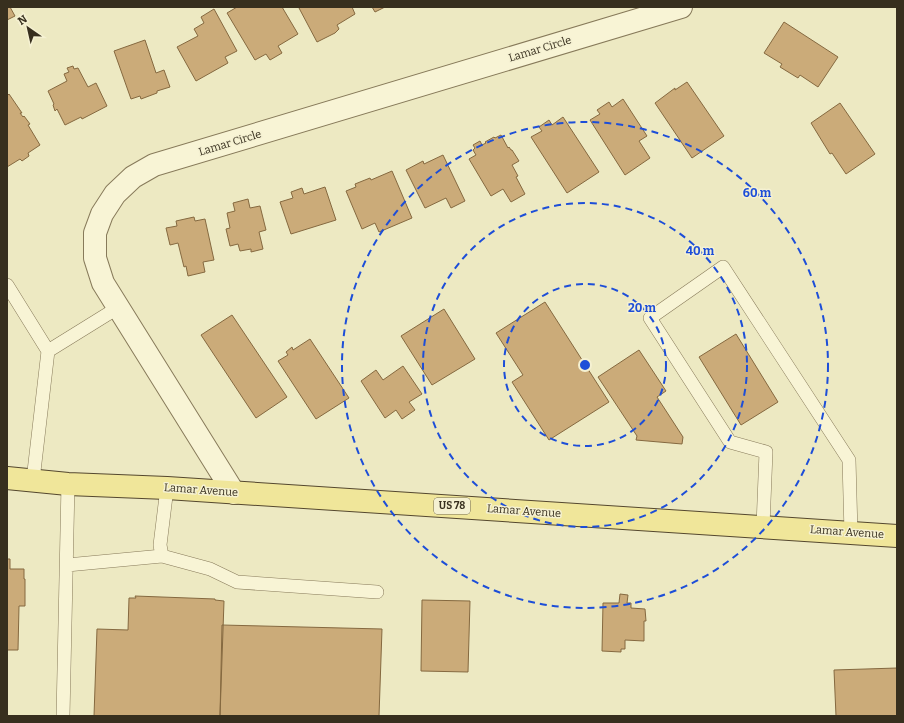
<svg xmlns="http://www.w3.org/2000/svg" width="904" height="723" font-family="Bitter,serif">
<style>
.building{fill:#cbab79;stroke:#856940}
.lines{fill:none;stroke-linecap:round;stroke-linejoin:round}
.lane-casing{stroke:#877a5a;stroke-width:14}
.street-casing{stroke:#877a5a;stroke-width:24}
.primary-casing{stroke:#54472e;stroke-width:24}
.lane{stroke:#f8f4d5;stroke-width:13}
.street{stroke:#f8f4d5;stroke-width:22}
.primary{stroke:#f0e69a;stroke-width:22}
.ring{fill:none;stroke:#1d4ed8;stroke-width:2;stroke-dasharray:7 5}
.labels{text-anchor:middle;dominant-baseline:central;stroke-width:3;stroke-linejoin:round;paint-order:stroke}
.shield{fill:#f5f1d2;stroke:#706954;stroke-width:1}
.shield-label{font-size:10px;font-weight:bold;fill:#372f1e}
.street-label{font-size:11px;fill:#372f1e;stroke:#f5f1d2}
.centre{fill:#1d4ed8;stroke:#f5f1d2;stroke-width:2}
.ring-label{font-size:12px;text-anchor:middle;font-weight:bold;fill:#1d4ed8;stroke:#f5f1d2;stroke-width:3;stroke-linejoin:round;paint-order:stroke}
</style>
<rect width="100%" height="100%" fill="#ede9c2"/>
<path class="building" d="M 7,7 L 10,7 L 15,16 L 7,20 Z
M 237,7 L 282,7 L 298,34 L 278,46 L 282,53 L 270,60 L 266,54 L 255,60 L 227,13 Z
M 301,7 L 352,7 L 355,14 L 337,25 L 339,29 L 335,33 L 317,42 L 299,8 Z
M 372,7 L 385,7 L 375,12 Z
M 214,9 L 237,51 L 225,57 L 228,63 L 196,81 L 177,47 L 198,36 L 194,29 L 204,23 L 201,17 Z
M 784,22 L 838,57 L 818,87 L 800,75 L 798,78 L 780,67 L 782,64 L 764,53 Z
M 145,40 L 156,73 L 164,70 L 170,87 L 157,91 L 157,93 L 141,99 L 140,96 L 131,99 L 114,51 Z
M 73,66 L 74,69 L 78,68 L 88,87 L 96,83 L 107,106 L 82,119 L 81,117 L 65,125 L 57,109 L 55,111 L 53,105 L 54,104 L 48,91 L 67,81 L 64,74 L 69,72 L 67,68 Z
M 687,82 L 724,136 L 692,158 L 655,103 L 675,88 L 675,90 Z
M 9,94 L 22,113 L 20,113 L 23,117 L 24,116 L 30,124 L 28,125 L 40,145 L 28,153 L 29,156 L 22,161 L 20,159 L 7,167 L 7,96 Z
M 623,99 L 647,136 L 639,141 L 650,158 L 625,175 L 590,120 L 600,114 L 597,110 L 609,102 L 612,107 Z
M 840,103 L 875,154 L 846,174 L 832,153 L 830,154 L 811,123 Z
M 563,117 L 599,172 L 567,193 L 531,137 L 542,131 L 539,127 L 549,120 L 552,125 Z
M 501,135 L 508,148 L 509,147 L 511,150 L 512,150 L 519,161 L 512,165 L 518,176 L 516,177 L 525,194 L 511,202 L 503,189 L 491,196 L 469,159 L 476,155 L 473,150 L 475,148 L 473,145 L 480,141 L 482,145 L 486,143 L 485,142 L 494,137 L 495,138 Z
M 443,155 L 465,201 L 451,208 L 446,198 L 425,208 L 406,170 L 423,161 L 424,164 Z
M 392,171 L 412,218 L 379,232 L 375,223 L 362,229 L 346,191 L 356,187 L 355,184 L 370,178 L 371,180 Z
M 325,187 L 336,220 L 291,234 L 280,202 L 293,198 L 291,192 L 302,188 L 304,194 Z
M 248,199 L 250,208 L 260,206 L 266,230 L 259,232 L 263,249 L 251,252 L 251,249 L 240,251 L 238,244 L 230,246 L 226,229 L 230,228 L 227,213 L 235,211 L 233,203 Z
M 194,217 L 195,221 L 205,219 L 214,260 L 203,262 L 205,272 L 188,276 L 186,266 L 184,267 L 178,243 L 170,245 L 166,228 L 177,226 L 176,221 Z
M 545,302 L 609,402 L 549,440 L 512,382 L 523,375 L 496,333 Z
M 444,309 L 475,359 L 432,385 L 401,336 Z
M 232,315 L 287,397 L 256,418 L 201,335 Z
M 736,334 L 778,402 L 741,425 L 699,357 Z
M 310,339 L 349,398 L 316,419 L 278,361 L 288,355 L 286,352 L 292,347 L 293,350 Z
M 639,350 L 666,391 L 657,397 L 683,437 L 682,444 L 636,440 L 637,436 L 598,377 Z
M 403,366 L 422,394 L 409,402 L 415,410 L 402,419 L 396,410 L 385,418 L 361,381 L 376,370 L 383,380 Z
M 7,559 L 10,559 L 10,569 L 24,569 L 24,579 L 25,579 L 25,606 L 19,606 L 18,650 L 7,650 Z
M 620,594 L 628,595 L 627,603 L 631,603 L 631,608 L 645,609 L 646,621 L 644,621 L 644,641 L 625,640 L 625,649 L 621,649 L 621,652 L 602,651 L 603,603 L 619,603 Z
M 135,596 L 215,599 L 215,600 L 224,601 L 220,716 L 94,716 L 97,629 L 128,630 L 129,598 L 136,598 Z
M 422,600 L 470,601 L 468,672 L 421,671 Z
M 222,625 L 382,629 L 379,716 L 220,716 Z
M 897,668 L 897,716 L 836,716 L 834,670 Z"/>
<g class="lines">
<defs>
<path id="lane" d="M 7,285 L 48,351 L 33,480
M 48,351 L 119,307
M 167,488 L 160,545 L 162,556 L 210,569 L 237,582 L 377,592
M 763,526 L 766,452 L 730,442 L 650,318 L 723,267 L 849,460 L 851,533
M 67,565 L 162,556
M 63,716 L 68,484"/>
<path id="street" d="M 234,493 L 103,283 L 95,258 L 95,233 L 102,214 L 115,194 L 133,177 L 154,165 L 681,7"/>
<path id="primary" d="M 7,478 L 68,484 L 167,488 L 897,536"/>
</defs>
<use href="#lane" class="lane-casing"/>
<use href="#street" class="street-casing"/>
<use href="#primary" class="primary-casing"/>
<use href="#lane" class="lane"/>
<use href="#street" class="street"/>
<use href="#primary" class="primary"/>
</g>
<g class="ring">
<circle cx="585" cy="365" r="81"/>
<circle cx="585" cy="365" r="162"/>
<circle cx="585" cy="365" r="243"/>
</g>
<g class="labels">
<rect class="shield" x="434" y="498" width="36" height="16" rx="3"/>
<g class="shield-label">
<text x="452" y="506">US 78</text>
</g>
<g class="street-label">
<text transform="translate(540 49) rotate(-17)">Lamar Circle</text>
<text transform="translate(230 143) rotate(-17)">Lamar Circle</text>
<text transform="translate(201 490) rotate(4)">Lamar Avenue</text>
<text transform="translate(524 511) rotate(4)">Lamar Avenue</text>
<text transform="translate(847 532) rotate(4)">Lamar Avenue</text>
</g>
</g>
<circle cx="585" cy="365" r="6" class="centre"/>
<g class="ring-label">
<text x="757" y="197">60 m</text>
<text x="700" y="255">40 m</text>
<text x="642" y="312">20 m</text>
</g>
<rect width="904" height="723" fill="none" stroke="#372f1e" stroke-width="16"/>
<g transform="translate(28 28) rotate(326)" stroke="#f5f1d2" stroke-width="3" paint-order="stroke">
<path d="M0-3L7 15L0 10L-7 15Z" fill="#372f1e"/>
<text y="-6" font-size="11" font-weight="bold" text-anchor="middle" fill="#372f1e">N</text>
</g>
</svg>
